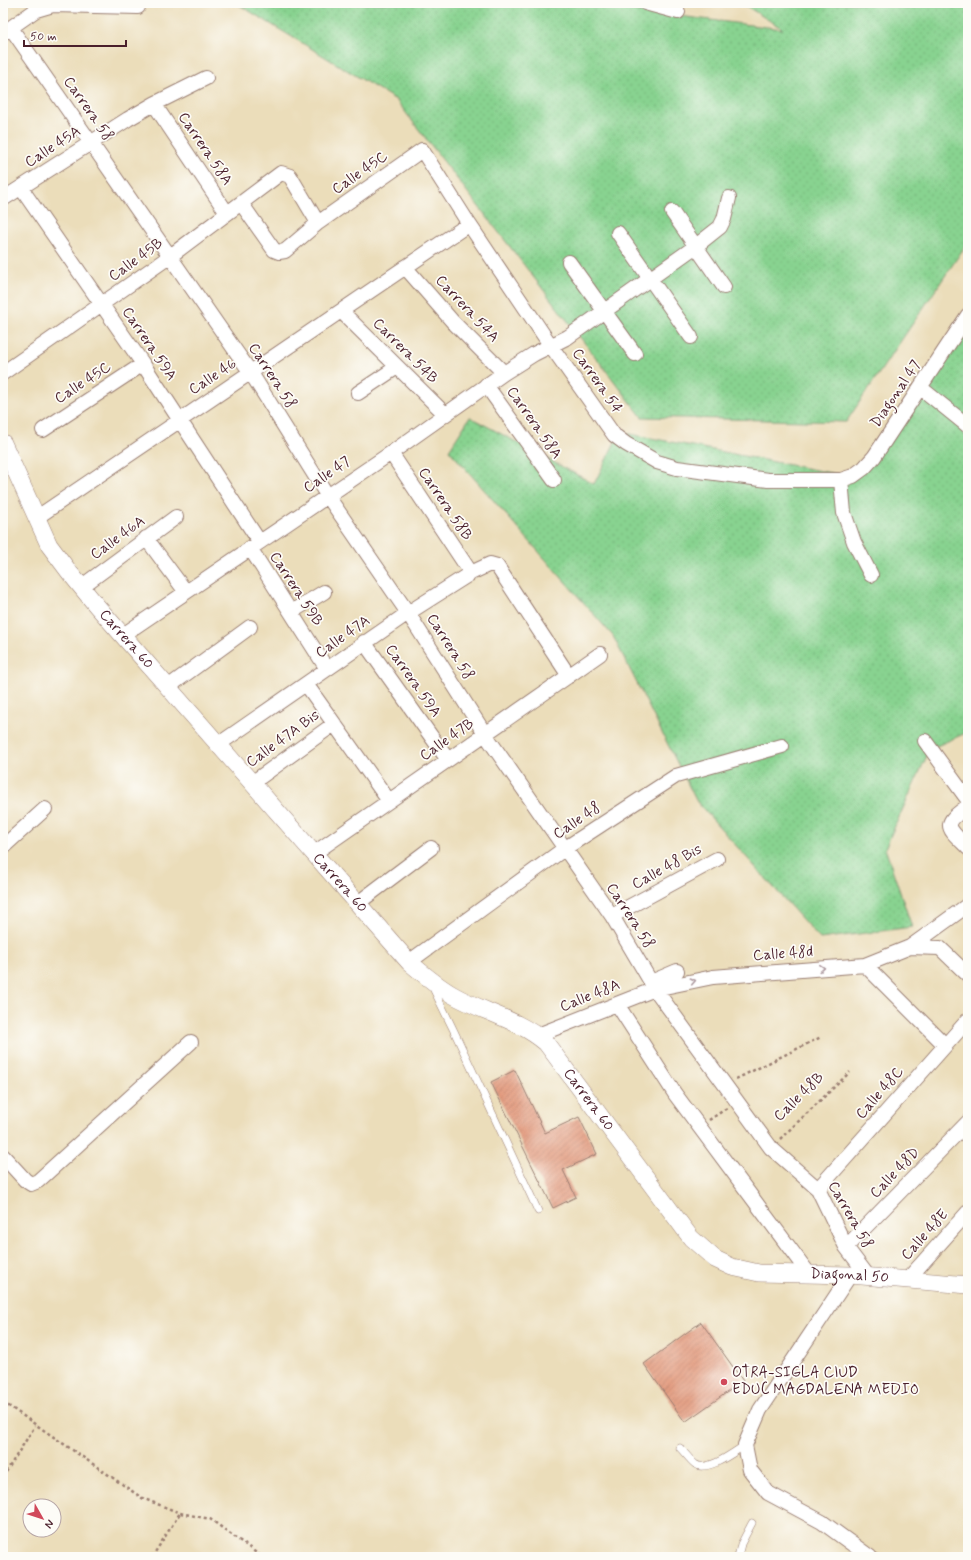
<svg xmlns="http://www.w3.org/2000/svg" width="971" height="1560" font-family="Mynerve,sans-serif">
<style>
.grass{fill:url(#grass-dots);stroke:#69795e}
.building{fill:url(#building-hatch)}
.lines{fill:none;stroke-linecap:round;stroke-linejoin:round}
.service-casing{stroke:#9a7e72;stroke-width:8}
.minor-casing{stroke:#9a7e72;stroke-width:16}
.tertiary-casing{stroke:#9a7e72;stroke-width:18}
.path{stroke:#9a7e72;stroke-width:2.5;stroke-dasharray:3 3;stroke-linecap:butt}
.service{stroke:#fff;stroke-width:7}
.minor{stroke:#fff;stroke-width:14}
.tertiary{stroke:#fff;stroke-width:17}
.oneway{stroke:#ae9aa0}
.poi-dot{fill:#d1495b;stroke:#fdfcf7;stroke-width:1.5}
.labels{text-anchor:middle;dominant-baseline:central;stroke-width:3.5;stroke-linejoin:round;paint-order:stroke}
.street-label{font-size:15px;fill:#4a1f2b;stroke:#fdfcf7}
.poi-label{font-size:15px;fill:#4a1f2b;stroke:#fdfcf7;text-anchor:start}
</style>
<defs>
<pattern id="grass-dots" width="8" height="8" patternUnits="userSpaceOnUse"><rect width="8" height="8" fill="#88d390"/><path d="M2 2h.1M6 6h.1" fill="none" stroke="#77b57c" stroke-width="1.8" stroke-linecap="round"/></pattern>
<pattern id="building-hatch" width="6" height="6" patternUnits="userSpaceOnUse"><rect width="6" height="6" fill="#e09172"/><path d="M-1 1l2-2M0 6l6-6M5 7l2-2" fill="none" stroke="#b8765e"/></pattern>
</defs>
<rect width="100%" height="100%" fill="#fdfcf7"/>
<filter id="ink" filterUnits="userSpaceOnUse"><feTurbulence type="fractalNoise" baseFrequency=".025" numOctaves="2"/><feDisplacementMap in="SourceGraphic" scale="8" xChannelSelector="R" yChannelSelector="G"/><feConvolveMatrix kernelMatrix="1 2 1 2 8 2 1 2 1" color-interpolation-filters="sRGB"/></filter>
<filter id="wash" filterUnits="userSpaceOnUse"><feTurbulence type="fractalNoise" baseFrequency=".012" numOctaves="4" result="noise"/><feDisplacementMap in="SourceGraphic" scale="16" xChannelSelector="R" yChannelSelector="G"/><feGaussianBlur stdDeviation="0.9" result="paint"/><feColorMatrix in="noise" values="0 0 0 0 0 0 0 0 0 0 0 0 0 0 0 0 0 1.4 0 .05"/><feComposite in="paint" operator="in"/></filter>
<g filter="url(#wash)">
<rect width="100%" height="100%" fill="#ebddba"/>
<path class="grass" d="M 236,3 L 575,3 L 783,29 L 741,3 L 968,3 L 968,242 L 846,422 L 642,417 L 396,100 Z
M 968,319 L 968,732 L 930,749 L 885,848 L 912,927 L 820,939 L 697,802 L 613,636 L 449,450 L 470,417 L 594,484 L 620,432 L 857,478 Z"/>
<g id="blocks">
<path class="building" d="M 515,1070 L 545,1133 L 579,1117 L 597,1154 L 563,1170 L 576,1197 L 553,1208 L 491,1082 Z
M 701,1322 L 743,1381 L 685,1422 L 644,1364 Z"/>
</g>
</g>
<g filter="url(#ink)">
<use href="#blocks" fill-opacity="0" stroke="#9a7e72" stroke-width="1"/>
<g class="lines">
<defs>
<path id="service" d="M 432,986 L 454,1031 L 538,1211
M 680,1448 C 685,1453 690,1460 695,1464 C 707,1473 734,1452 745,1445
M 738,1557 L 741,1544 L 752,1523"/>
<path id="minor" d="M 645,3 L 678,12
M 11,28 L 251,373 L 327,495 L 408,613 L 485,734 L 612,916 L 655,989 L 771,1148 L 818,1189 L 846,1247 L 868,1276
M 3,33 L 36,10 L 53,5 L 138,7
M 154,104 L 227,213
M 21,188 L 143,364 L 259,541
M 3,199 L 128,119 L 154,104 L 206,78
M 241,203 L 274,250 L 279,252 L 285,251 L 318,223 L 422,150 L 469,224 L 551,346 L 614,435 L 626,444 L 657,462 L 677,468 L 768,480 L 841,480 L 853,476 L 864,468 L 874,457 L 968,315
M 672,212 L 724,287
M 618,233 L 691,337
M 569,262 L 635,354
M 405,267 L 453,322 L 504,373
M 341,311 L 445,414
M 3,373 L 169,257 L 281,173 L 290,176 L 318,223
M 486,385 L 554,480
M 921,388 L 968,426
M 358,393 L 397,367
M 43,430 L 143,364
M 391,453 L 471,573
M 841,480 L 844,513 L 854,542 L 871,575
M 36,518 L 469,224
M 146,538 L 186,592
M 250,548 L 327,669
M 81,587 L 176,517
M 291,612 L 324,592
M 123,635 L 391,453 L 504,373 L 534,354 L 568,337 L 696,246 L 720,227 L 724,219 L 729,198
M 364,642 L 448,760
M 306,684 L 389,801
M 168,687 L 250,627
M 925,741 L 968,800
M 219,744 L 408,613 L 471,573 L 490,564 L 497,566 L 569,676
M 252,783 L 334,724
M 968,806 C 941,825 947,827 968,848
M 3,847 L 45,809
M 313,854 L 600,654
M 358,903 L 431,848
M 612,916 L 717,859
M 910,947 L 940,948 L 968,975
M 409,962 L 564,849 L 676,776 L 782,746
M 865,965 L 945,1045
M 651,982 L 677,971
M 617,1004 L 675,1094 L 809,1274
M 538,1035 L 655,989 L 713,977 L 865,965 L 910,947 L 968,905
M 3,1156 L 25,1180 L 31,1184 L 38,1181 L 191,1042
M 818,1189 L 968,1020
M 846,1247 L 968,1122
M 850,1275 L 760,1410 L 745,1445 L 750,1470 L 768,1493 L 822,1522 L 870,1557
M 907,1280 L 968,1212"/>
<g id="tertiary">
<path id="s1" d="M 3,443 L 49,545 L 70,573 L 96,605 L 409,962 C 423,974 437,986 453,995 C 483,1012 520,1020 546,1043 L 691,1238 L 715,1259 L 732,1267 L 759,1273 L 850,1275 L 968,1285"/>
</g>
</defs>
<use href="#service" class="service-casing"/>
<use href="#minor" class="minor-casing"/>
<use href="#tertiary" class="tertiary-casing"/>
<path class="path" d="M 736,1079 L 821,1037
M 709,1120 L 727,1108
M 780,1139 L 850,1072
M 3,1402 L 142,1498 L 180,1513 L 210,1519 L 262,1557
M 6,1472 L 35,1426
M 152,1557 L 180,1513"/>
<use href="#service" class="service"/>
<use href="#minor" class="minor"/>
<use href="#tertiary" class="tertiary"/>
</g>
<defs><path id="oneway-chevron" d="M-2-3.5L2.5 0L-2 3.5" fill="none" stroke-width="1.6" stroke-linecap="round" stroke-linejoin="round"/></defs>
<g class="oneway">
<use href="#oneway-chevron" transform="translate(822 968) rotate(-4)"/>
<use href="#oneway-chevron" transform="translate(693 981) rotate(-12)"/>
</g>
</g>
<circle class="poi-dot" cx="724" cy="1382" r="4"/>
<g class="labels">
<g class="street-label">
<text transform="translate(88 109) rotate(55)">Carrera 58</text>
<text transform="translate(53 147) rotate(-33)">Calle 45A</text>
<text transform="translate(205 149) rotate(56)">Carrera 58A</text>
<text transform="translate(360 173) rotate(-35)">Calle 45C</text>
<text transform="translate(136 260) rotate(-36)">Calle 45B</text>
<text transform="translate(467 309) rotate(47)">Carrera 54A</text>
<text transform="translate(149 344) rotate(56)">Carrera 59A</text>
<text transform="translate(405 351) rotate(45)">Carrera 54B</text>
<text transform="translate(272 376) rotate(57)">Carrera 58</text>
<text transform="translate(213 377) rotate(-33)">Calle 46</text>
<text transform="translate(597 381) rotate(55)">Carrera 54</text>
<text transform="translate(83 383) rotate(-33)">Calle 45C</text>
<text transform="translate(896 394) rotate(-56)">Diagonal 47</text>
<text transform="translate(534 423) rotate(55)">Carrera 58A</text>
<text transform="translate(327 475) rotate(-34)">Calle 47</text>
<text transform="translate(445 504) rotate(56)">Carrera 58B</text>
<text transform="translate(118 538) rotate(-36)">Calle 46A</text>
<text transform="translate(296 589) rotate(57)">Carrera 59B</text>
<text transform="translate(343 637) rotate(-35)">Calle 47A</text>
<text stroke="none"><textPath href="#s1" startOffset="234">Carrera 60</textPath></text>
<text transform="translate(450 647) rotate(58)">Carrera 58</text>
<text transform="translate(413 681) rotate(55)">Carrera 59A</text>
<text transform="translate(283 739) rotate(-36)">Calle 47A Bis</text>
<text transform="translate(447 740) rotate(-35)">Calle 47B</text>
<text transform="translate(577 821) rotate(-34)">Calle 48</text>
<text transform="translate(667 867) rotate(-29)">Calle 48 Bis</text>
<text stroke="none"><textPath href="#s1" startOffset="558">Carrera 60</textPath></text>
<text transform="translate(630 916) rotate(57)">Carrera 58</text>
<text transform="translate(783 954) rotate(-4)">Calle 48d</text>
<text transform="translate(590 996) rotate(-22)">Calle 48A</text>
<text transform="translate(880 1093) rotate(-49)">Calle 48C</text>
<text transform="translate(799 1097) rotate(-44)">Calle 48B</text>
<text stroke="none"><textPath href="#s1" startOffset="894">Carrera 60</textPath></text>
<text transform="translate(895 1173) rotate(-46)">Calle 48D</text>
<text transform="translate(850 1215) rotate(60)">Carrera 58</text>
<text transform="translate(925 1235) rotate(-48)">Calle 48E</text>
<text stroke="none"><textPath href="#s1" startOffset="1235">Diagonal 50</textPath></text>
</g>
<g class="poi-label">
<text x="732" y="1373">OTRA-SIGLA CIUD<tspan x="732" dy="17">EDUC MAGDALENA MEDIO</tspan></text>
</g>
</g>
<rect width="971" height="1560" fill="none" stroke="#fdfcf7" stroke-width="16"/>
<g transform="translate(42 1518) rotate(129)"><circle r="19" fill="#fdfcf7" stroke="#b5a4a5"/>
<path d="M0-3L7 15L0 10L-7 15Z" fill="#d1495b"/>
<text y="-6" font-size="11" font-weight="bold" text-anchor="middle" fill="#4a1f2b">N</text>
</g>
<path d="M24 40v6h102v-6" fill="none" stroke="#4a1f2b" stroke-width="2"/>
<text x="30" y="40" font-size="12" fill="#4a1f2b" stroke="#fdfcf7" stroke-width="3" paint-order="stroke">50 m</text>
</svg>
